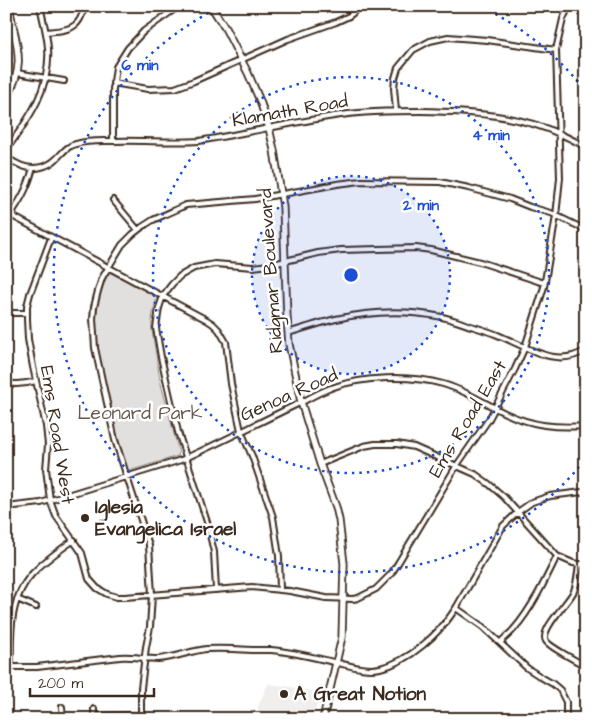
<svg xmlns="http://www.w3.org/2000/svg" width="592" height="725" font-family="'Architects Daughter',sans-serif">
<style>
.built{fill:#f1efee}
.green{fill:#e2e0de;stroke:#8e857e}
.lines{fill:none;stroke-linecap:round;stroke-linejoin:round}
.street-casing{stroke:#3b2a1e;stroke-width:8}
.secondary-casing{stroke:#3b2a1e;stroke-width:9}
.street{stroke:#fff;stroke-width:4}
.secondary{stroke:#fff;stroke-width:5.5}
.ring{fill:none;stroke:#1d4ed8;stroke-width:2.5;stroke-dasharray:2.5 5}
.poi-dot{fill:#3b2a1e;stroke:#fff;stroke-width:2}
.labels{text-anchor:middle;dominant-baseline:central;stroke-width:5;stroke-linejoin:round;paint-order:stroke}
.street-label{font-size:19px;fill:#3b2a1e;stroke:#fff}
.park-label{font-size:19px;fill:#65584e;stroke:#fff}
.poi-label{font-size:19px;font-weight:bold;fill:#3b2a1e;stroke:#fff;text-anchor:start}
.centre{fill:#1d4ed8;stroke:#fff;stroke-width:2.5}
.ring-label{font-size:15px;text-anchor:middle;font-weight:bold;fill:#1d4ed8;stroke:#fff;stroke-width:5;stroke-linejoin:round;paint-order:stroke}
</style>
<rect width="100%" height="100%" fill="#fff"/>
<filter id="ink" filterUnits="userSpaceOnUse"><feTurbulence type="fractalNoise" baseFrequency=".02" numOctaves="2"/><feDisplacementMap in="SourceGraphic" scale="10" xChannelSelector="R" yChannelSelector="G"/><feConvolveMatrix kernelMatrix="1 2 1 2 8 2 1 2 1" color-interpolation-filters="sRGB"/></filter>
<g filter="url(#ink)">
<path class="built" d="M 268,684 L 286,686 L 321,693 L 312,719 L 258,719 L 258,706 Z"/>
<path class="green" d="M 109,272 L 157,297 C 154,308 151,318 152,330 L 160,380 L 179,453 L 178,456 L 129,471 L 126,469 C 118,438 110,408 103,376 C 100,358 96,339 96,320 C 96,303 102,287 109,272 Z"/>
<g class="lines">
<defs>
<path id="street" d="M 46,32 C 55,31 68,31 75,25 C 81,21 83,12 85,6
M 17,73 L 64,81
M 113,83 L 148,89 L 175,88 L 194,81 L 288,39 L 336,22 L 349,16 L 353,13 L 358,6
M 396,111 L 394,88 L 395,78 L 398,68 L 413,50 L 430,41 L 448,37 L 487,40 L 556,50
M 113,141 L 113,89 L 116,67 L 128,48 L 144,31 L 179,6
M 6,150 C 29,119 51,88 48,48 C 47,34 43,20 40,6
M 6,156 C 10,161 16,163 22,166 C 33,170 46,168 55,160 C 62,154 66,146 76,144 C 88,140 102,141 114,141 C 143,140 171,143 199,141 C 247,133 294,122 341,115 C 368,111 394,111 421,111 C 469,112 518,114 562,135 C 570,138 578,143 586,147
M 33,168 C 28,186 23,196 13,211 L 14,217 L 207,320 L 213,324 L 219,330 L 226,342 L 231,384 L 241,431 L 252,456 L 273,517 L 279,556 L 280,590
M 113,200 L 138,230
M 51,238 L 30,294 L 27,306 L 27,319 L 28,339 L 33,367 L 46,426 L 48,445 L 46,469 L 50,500 L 56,516 L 82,553 L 89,579 L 97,588 L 107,594 L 117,597 L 125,597 L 252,587 L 290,591 L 326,598 L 353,599 L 358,598 L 376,589 L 391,574 L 398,563 L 457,465 L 489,419 L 515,369 L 525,347 L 544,287 L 556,216 L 560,178 L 556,50 L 563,19 L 569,6
M 6,313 L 27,313
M 288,333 C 304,328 320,323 336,319 C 371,311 407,310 442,317 C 452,319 462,323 471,326 C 481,329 491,332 500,336 C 527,347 557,369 586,350
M 6,383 C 17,385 26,384 36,381
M 320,464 L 364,446 L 375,444 L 397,444 L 414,447 L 475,474 L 489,484 L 504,497 L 557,556 L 573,563 L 586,565
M 6,507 L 41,503 L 181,460 C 223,442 263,420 304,401 C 313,396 322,391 331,388 C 362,376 411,375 443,384 C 465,390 484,403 505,413 C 533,426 555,428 586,426
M 579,564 C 578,573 577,583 574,591 C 569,602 539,630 546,641 C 550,647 578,662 586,666
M 216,590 L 214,552 L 207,522 L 178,432 L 161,357 L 156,328 L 159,308 L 163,296 L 172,284 L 180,276 L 194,268 L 215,264 L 253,267 L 269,265 L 318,253 L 341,250 L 416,248 L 431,250 L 480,262 L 544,283
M 17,599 L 36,607
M 456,608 L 483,627 L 527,668 L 541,677 L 553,684 L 560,690 L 566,702 L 566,719
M 500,643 C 504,638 510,634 514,629 C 531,610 546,579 557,556
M 6,667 L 37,667 L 120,657 C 132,656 145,659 158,659 C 174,658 190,651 206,649 C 221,648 237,649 252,650 C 258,650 265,650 271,650 C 294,652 316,658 338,663 C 351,666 367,671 380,668 C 409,662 440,633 456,608 L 503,526 L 518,512 L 532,502 L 550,496 L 582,492
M 11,668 C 10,633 9,594 37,569 C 48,558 61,549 74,540
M 62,707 L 63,719
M 94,716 L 143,715
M 94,719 L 94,709
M 143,719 L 141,710 L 141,688 L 146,647 L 150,627 L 152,595 L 149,545 L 115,440 L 95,348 L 93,319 L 94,307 L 98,291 L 102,278 L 122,245 L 133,234 L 142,227 L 153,220 L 186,205 L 255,199 L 337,184 L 361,181 L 440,182 L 469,188 L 510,199 L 530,207 L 551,213 L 586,230"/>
<path id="secondary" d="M 211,6 L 225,28 L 248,73 L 260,101 L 269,128 L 274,150 L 283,207 L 287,317 L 289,344 L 301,402 L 320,464 L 336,507 L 339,520 L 344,564 L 342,637 L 323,719
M 6,98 C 28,64 15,42 9,6"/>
</defs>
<use href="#street" class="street-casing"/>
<use href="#secondary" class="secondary-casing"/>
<use href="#street" class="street"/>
<use href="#secondary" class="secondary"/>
</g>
</g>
<circle cx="351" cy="275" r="99" fill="#1d4ed8" fill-opacity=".12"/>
<g class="ring">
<circle cx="351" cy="275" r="99"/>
<circle cx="351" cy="275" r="198"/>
<path d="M584 461A298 298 0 1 1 220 7M482 7A298 298 0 0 1 584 89"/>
</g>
<g class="poi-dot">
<circle cx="85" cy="518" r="5"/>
<circle cx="284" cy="694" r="5"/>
</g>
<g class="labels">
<g class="street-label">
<text transform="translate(290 111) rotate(-10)">Klamath Road</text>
<text transform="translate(271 271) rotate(-94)">Ridgmar Boulevard</text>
<text transform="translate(289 395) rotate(-24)">Genoa Road</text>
<text transform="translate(468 419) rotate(-59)">Ems Road East</text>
<text transform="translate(57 435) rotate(81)">Ems Road West</text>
</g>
<g class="park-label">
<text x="140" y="413">Leonard Park</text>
</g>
<g class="poi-label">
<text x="95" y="507">Iglesia<tspan x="95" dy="22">Evangelica Israel</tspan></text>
<text x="294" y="694">A Great Notion</text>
</g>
</g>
<circle cx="351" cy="275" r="8" class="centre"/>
<g class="ring-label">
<text x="140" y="70">6 min</text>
<text x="491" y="140">4 min</text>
<text x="421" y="210">2 min</text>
</g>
<rect width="592" height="725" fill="none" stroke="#fff" stroke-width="25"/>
<rect x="12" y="12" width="567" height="700" fill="none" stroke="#3b2a1e" stroke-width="2" filter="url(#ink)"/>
<path d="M30 688v8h124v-8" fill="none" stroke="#3b2a1e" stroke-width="2.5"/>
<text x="38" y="688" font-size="15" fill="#3b2a1e" stroke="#ffffff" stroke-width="4" paint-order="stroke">200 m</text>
</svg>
